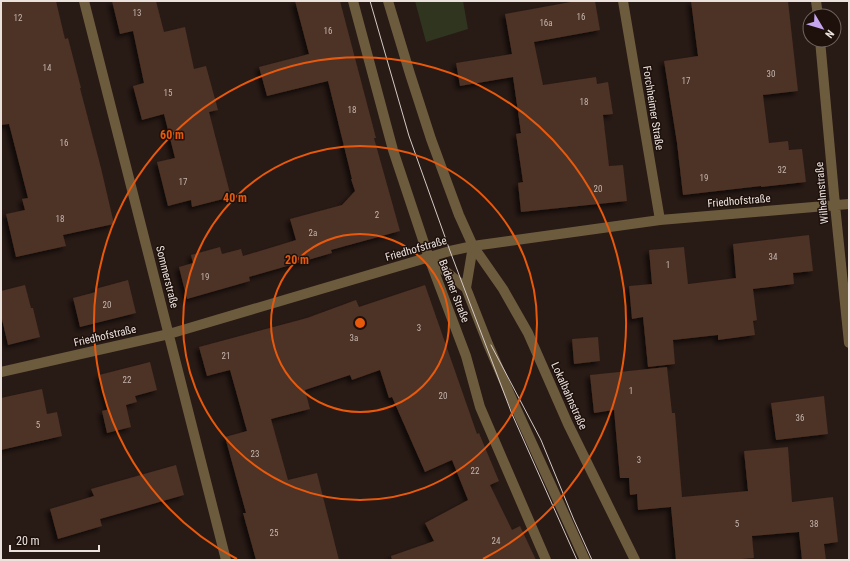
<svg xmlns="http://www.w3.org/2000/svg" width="850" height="561" font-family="'Roboto Condensed',sans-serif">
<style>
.green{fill:#30351f}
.building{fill:#4e3125;filter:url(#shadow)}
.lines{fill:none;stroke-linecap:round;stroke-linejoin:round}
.lane{stroke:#6d5b3e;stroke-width:10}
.street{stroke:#6d5b3e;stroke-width:10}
.tram{stroke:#d4cac6;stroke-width:1}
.ring{fill:none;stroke:#e8590c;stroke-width:2}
.labels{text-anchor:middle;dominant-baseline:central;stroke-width:3;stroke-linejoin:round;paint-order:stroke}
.number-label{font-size:9px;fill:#c4b5af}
.street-label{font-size:11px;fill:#ebe1dd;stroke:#1e110c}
.centre{fill:#e8590c;stroke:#1e110c;stroke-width:2}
.ring-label{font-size:12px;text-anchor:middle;font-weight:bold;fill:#e8590c;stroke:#1e110c;stroke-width:3;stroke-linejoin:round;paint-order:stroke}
</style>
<defs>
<filter id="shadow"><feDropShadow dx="-3.5" dy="3.5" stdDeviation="2" flood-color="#0009"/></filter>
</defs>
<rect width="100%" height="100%" fill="#281a15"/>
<path class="green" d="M 415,1 L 463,1 L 468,29 L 426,42 Z"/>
<path class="building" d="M 1,1 L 56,1 L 65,39 L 68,38 L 81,88 L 80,88 L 101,168 L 114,224 L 63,235 L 66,246 L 16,257 L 6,214 L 25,210 L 22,199 L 28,198 L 9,124 L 1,125 Z
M 112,1 L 156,1 L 164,32 L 185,27 L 194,69 L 206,66 L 218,110 L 209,112 L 231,197 L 192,207 L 191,200 L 168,206 L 157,162 L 175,158 L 164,114 L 142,120 L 133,86 L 144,83 L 133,31 L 120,34 Z
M 295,1 L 340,1 L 376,138 L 374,138 L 400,231 L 331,250 L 332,253 L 249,277 L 250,281 L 187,299 L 179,267 L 193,263 L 191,255 L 220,247 L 222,254 L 241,249 L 243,256 L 296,240 L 290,219 L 342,205 L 355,191 L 351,179 L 352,179 L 328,81 L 267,96 L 259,67 L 309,54 Z
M 576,1 L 595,1 L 600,30 L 534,42 L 543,85 L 596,77 L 597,84 L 608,82 L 613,114 L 603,115 L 609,166 L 623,165 L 627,201 L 521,212 L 518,183 L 523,182 L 516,134 L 521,133 L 513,77 L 460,86 L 456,63 L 512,54 L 505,14 Z
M 691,1 L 788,1 L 798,91 L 763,95 L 769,143 L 788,141 L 789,150 L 802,149 L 806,182 L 761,187 L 761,186 L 683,195 L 677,143 L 664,61 L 698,56 Z
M 809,235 L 813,271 L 793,273 L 794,284 L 753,289 L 757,320 L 753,321 L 755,335 L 718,340 L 718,335 L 673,340 L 675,364 L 648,367 L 643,317 L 632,319 L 629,286 L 652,284 L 649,250 L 684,247 L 688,284 L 736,278 L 733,244 Z
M 128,280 L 136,313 L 80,327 L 73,298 L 96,292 L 95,289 Z
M 25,285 L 31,308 L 33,308 L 40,337 L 8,345 L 1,315 L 1,291 Z
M 425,285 L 477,434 L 479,433 L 499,481 L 490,485 L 512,530 L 520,526 L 536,560 L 392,560 L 391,556 L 434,541 L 425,523 L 468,500 L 452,460 L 425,472 L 392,397 L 389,398 L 380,370 L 352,380 L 350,375 L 305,390 L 310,409 L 271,419 L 288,480 L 317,473 L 339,560 L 256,560 L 243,513 L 246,513 L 225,437 L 247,431 L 230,370 L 207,376 L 199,347 L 307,318 L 356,300 L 359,307 Z
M 598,337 L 600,361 L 574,364 L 572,339 Z
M 150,362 L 157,390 L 135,396 L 137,402 L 126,405 L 131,427 L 107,433 L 102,411 L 110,409 L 108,410 L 99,375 Z
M 667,367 L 672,413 L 675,413 L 682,497 L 748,491 L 744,451 L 788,447 L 792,502 L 833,497 L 838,542 L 824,544 L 826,560 L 802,560 L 799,532 L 752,536 L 754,558 L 730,560 L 676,560 L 671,507 L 638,510 L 637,494 L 630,495 L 629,478 L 620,478 L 614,410 L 594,413 L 590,375 Z
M 42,389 L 47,414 L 57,412 L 62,436 L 1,450 L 1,398 Z
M 824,396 L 828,434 L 776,440 L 771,403 Z
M 176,465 L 184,495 L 100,519 L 102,526 L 58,539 L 50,509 L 94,496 L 91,489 Z"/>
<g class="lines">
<path class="lane" d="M 429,258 L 466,288 L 488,344 L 510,395 L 585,560
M 466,288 L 473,246"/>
<path class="street" d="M 84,1 L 226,560
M 353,1 L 393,150 L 429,258 L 466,356 L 480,407 L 546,560
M 388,1 L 410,74 L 431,139 L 459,215 L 473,246 L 503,289 L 528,333 L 568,424 L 635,560
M 623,1 L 660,220
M 816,1 L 818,16
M 820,40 L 835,205 L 849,343
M 1,372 L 169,334 L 450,251 L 473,246 L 660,220 L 849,204"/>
<path class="tram" d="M 370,1 L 409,136 L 450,251 L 512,414 L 577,560
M 491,345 L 541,440 L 574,520 L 592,560"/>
</g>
<g class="ring">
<circle cx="360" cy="323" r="89"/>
<circle cx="360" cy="323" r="177"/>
<path d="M237 559A266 266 0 1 1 483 559"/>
</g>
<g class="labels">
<g class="number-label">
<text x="137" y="13">13</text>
<text x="581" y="17">16</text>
<text x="18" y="18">12</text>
<text x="546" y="23">16a</text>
<text x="328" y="31">16</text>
<text x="47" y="68">14</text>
<text x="771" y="74">30</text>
<text x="686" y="81">17</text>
<text x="168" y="93">15</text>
<text x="584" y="102">18</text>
<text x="352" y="110">18</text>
<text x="64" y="143">16</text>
<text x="782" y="170">32</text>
<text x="704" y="178">19</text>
<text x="183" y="182">17</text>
<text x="598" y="189">20</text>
<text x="377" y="215">2</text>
<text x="60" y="219">18</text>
<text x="313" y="233">2a</text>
<text x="773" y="257">34</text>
<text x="668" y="265">1</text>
<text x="205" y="277">19</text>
<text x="107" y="305">20</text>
<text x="419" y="328">3</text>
<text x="354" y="338">3a</text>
<text x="226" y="356">21</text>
<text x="127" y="380">22</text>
<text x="631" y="391">1</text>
<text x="443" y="396">20</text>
<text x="800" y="418">36</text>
<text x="38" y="425">5</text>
<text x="255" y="454">23</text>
<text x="639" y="460">3</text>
<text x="475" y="471">22</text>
<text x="737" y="524">5</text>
<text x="814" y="524">38</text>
<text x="274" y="533">25</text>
<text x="496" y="541">24</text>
</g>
<g class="street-label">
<text transform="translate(653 108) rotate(81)">Forchheimer Straße</text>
<text transform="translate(822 193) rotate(-95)">Wilhelmstraße</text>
<text transform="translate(739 201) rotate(-5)">Friedhofstraße</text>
<text transform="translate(416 249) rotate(-16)">Friedhofstraße</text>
<text transform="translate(167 277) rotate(76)">Sommerstraße</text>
<text transform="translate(454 291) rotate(69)">Badener Straße</text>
<text transform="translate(105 336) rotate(-13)">Friedhofstraße</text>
<text transform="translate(569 396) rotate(66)">Lokalbahnstraße</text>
</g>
</g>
<circle cx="360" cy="323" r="6" class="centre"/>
<g class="ring-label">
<text x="172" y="139">60 m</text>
<text x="235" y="202">40 m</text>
<text x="297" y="264">20 m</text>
</g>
<rect width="850" height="561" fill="none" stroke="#ebe1dd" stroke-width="4"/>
<g transform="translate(822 28) rotate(128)"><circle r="19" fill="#1e110c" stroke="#706460"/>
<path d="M0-3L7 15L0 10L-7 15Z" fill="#c6a6f0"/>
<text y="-6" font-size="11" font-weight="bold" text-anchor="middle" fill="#ebe1dd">N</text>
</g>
<path d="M10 545v6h89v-6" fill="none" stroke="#ebe1dd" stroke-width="2"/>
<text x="16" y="545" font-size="12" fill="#ebe1dd" stroke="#1e110c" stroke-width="3" paint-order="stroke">20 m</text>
</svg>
